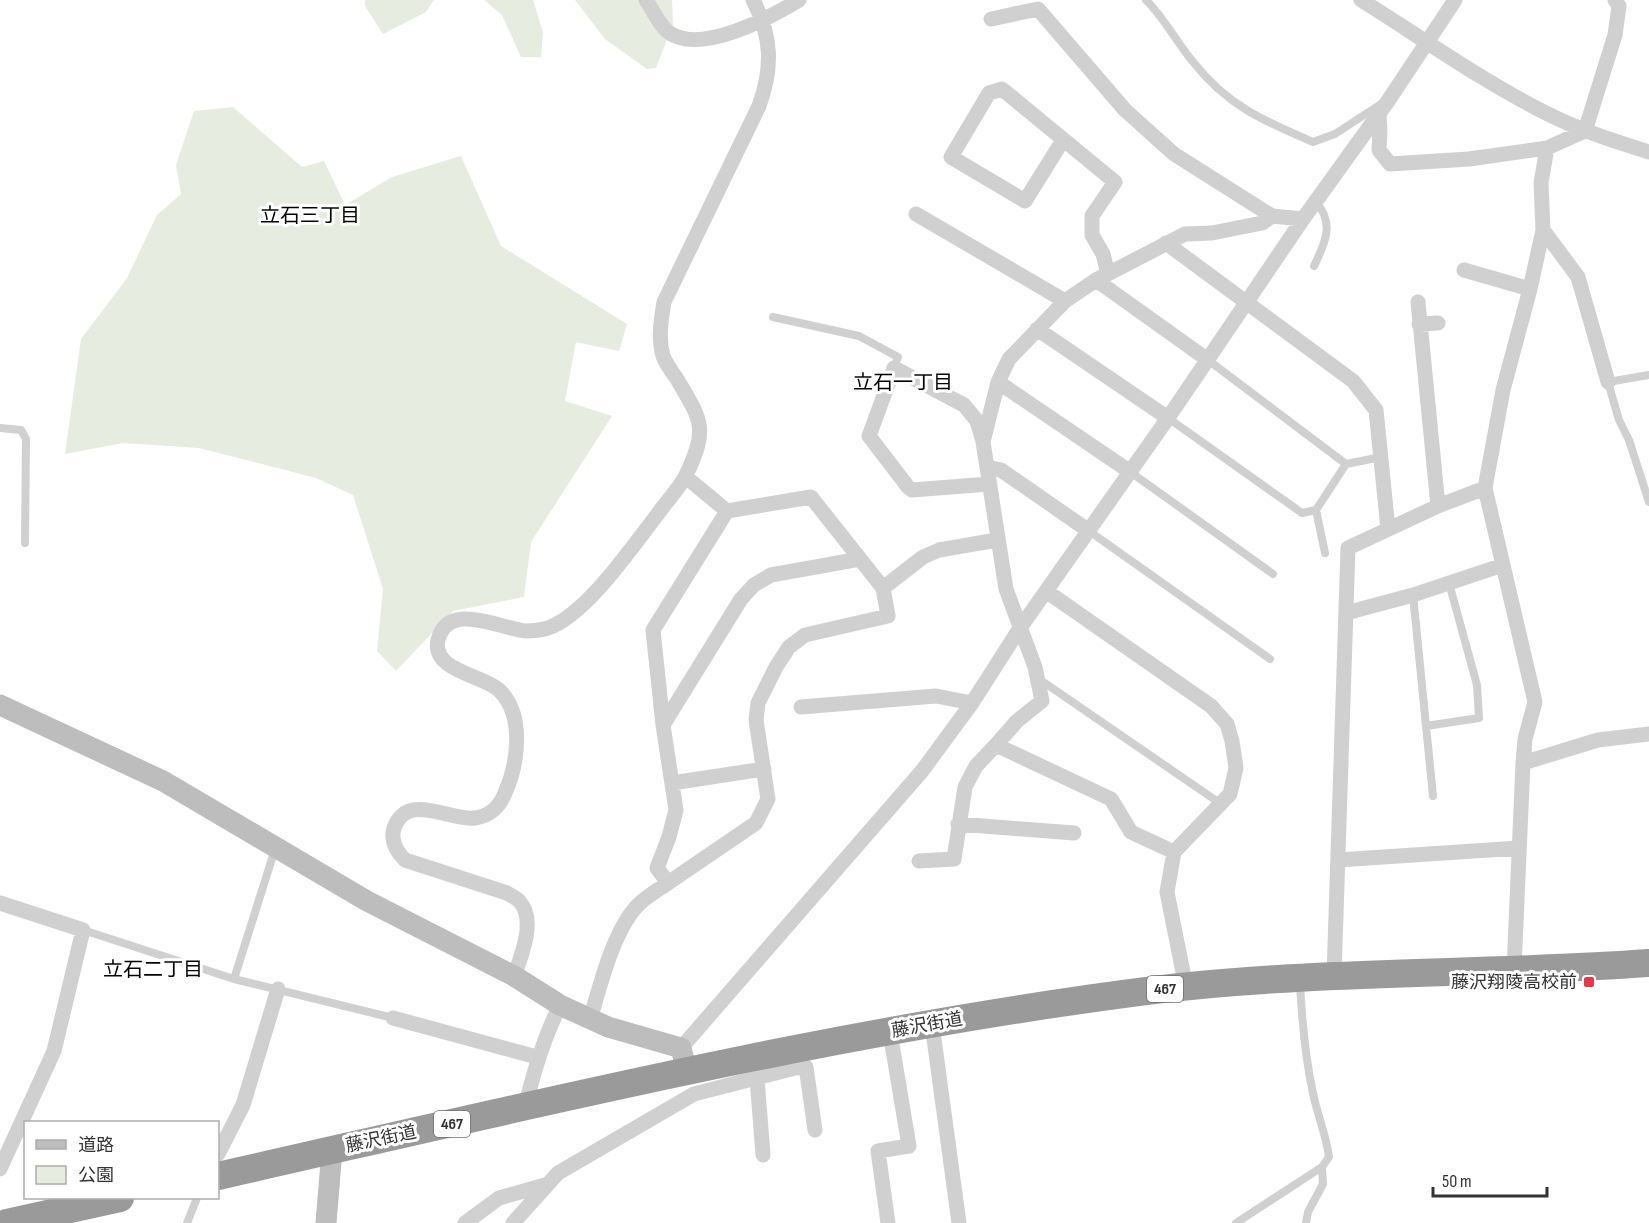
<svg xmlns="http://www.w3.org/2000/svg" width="1649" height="1223" font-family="'Sofia Sans Condensed','Noto Sans JP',sans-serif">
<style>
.green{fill:#e6ecdf}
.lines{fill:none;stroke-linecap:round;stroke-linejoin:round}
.lane{stroke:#d0d0d0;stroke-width:8}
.street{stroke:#d0d0d0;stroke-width:15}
.secondary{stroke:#bdbdbd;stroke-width:21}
.highway{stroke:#9a9a9a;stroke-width:28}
.poi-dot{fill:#e63946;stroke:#fff;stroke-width:2}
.labels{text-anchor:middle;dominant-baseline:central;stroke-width:6;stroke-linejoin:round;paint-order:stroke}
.shield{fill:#fff;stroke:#707070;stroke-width:1.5}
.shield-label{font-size:16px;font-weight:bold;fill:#333}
.poi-label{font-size:18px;fill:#333;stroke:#fff;text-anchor:end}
.street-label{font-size:18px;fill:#333;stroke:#fff}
.neighbourhood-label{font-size:20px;fill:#000;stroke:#fff}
</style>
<rect width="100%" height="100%" fill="#fff"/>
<path class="green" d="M 365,0 L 434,0 L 426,12 L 383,34 L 365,6 Z
M 484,0 L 533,0 L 543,32 L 541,57 L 521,57 L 502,15 Z
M 575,0 L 672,0 L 673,24 L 656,68 L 647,69 L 605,39 Z
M 233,107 L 302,167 L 324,161 L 345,205 L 392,177 L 461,156 L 501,246 L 627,324 L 619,351 L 576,342 L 565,401 L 612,416 L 531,542 L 524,597 L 453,611 L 396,671 L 377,651 L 383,589 L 353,495 L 316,478 L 199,448 L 123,443 L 65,454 L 81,339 L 127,278 L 157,215 L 181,194 L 176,165 L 194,111 Z"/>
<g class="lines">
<path class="lane" d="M 1146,0 C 1165,19 1177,43 1194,63 C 1228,106 1264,121 1313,142 L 1335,134 L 1381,104
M 1314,266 C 1325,243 1335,224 1316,202
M 773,317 L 859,336 L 898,357 L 894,368
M 1208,360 L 1346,464
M 1649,375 L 1608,382 L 1619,420 L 1629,440 L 1649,502
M 1168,418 L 1302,513 L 1316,510 L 1346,464 L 1381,457
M 0,428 L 21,430 L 26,439 L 25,543
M 1129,471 L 1273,574
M 1316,510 L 1325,553
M 1089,531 L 1270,659
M 1413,595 L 1433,796
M 1039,679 L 1221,804
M 1426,726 L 1479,718 L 1477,685 L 1449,583
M 83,930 L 234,979 L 393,1018
M 234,979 L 275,849
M 1300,984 C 1302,1021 1305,1057 1313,1093 C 1317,1114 1326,1134 1329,1157 L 1322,1167 L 1323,1184 L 1308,1212 L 1306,1223
M 187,1223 L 197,1198
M 1236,1223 L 1322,1167"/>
<path class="street" d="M 646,0 C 653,10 658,23 667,31 C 698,57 771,17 799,0
M 1361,0 C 1422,38 1482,81 1546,113 C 1579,130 1614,141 1649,152
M 991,19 L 1038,9 L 1125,110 L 1174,154 L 1272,216
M 1379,113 L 1380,131 L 1379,150 L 1390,164 L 1469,159 L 1547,148 L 1585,131 L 1615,35 L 1619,6 L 1615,0
M 1063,140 L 1025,201 L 951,157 L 989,93 L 1002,89 L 1115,182 L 1092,216 L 1092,235 L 1103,254 L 1108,274
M 916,214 L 1065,301
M 1543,230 L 1578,277 L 1608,382
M 1166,243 L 1353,381 L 1376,410 L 1388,529
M 1464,270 L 1530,289
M 1096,280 L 1208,360
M 1418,302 L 1438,506
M 1419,324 L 1438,323
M 1037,329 L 1168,418
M 998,382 L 1129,471
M 983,441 L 977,421 L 964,405 L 894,368 L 869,436 L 908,487 L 912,490 L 989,484
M 987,467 L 1001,470 L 1089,531
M 686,477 L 727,511
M 811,497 L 883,588 L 888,616 L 805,635 L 789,647 L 776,667 L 758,703 L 756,720 L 768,799 L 756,823 L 668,883 L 657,868 L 669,837 L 676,810 L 663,725 L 653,630 L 727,511 Z
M 883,588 L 923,557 L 939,550 L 997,540
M 1046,591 L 1211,706 L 1227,724 L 1232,741 L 1236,768 L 1230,794 L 1174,852 L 1167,892 L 1186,987
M 1346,613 L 1413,595 L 1503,565
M 801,707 L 936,696 L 972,703
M 663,725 L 741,599 L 754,585 L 771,575 L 860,559
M 996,745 L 1017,721 L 1042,701 L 1035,667 L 1006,589 L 983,442 L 998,382 L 1009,359 L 1065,301 L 1096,280 L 1185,234 L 1212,233 L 1262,223 L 1272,216 L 1303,219
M 1523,763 L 1598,740 L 1649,734
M 672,783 L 764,769
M 958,824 L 1074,833
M 1338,860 L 1519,848
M 919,861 L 954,859 L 965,787 L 976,766 L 996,745 L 1111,799 L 1131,832 L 1174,852
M 0,903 L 83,930 L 54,1051 L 0,1169
M 1514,969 L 1523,763 L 1525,739 L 1535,702 L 1485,488 L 1503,390 L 1530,289 L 1543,230 L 1541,183 L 1547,148
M 514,976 C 521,957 537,919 519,901 C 516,898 510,895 507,893 L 405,860 C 396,851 390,841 394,828 C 407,791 450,821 475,818 C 490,816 500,806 505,793 C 518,764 525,715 499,690 C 483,675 431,671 438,640 C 448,600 501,629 526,631 C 534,631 541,630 548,628 C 586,615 632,547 657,515 C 666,502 679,489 686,475 C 709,428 701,420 677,379 C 672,372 666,364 663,356 C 658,338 661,320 664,302 L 759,106 C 773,68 772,36 753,0
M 1334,976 L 1348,548 L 1438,506 L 1485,488
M 393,1018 L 537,1057
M 590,1020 C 600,986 613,931 638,905 C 646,897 658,890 668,883
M 932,1024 L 959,1223
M 681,1048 L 922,771 L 972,703 L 1020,628 L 1168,418 L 1303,219 L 1388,101 L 1455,0
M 795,1068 L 806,1067 L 815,1130
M 757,1078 L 763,1155
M 525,1108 C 534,1071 543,1040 560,1005
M 218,1154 L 243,1105 L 278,989
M 465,1223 L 499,1198 L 545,1185
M 513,1223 L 558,1173 L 694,1094 L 795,1068 L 791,1051
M 888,1223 L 878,1151 L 909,1146 L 890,1032"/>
<path class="secondary" d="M 0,705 L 163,781 L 367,901 L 514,976 L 560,1005 L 608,1027 L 681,1048 L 687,1072
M 326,1223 L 332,1150"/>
<path class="highway" d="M 218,1176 C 528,1106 838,1030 1154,990 C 1318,970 1484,975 1649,963
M 7,1223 L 120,1198"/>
</g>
<rect class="poi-dot" x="1583" y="976" width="12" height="12" rx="3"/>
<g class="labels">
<g class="shield">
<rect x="1147" y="976" width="36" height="26" rx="4.5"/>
<rect x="434" y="1111" width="36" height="26" rx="4.5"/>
</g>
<g class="shield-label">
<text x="1165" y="989">467</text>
<text x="452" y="1124">467</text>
</g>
<g class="poi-label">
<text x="1577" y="982">藤沢翔陵高校前</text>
</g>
<g class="street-label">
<text transform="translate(927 1025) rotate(-10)">藤沢街道</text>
<text transform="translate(381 1139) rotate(-12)">藤沢街道</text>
</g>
<g class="neighbourhood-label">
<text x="310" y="216">立石三丁目</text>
<text x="903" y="383">立石一丁目</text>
<text x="153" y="970">立石二丁目</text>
</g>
</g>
<rect x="24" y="1121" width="195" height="78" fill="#ffffff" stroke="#adadad" stroke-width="1.5"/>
<rect x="36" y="1140" width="30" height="9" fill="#bdbdbd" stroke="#adadad" stroke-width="1.5"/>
<text x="78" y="1151" font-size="18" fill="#333333">道路</text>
<rect x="36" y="1166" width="30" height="18" fill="#e6ecdf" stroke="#adadad" stroke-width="1.5"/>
<text x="78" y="1181" font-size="18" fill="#333333">公園</text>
<path d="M1433 1187v9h114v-9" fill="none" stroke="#333333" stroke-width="3"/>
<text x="1442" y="1187" font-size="18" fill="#333333" stroke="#ffffff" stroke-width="4.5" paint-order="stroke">50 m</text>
</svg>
